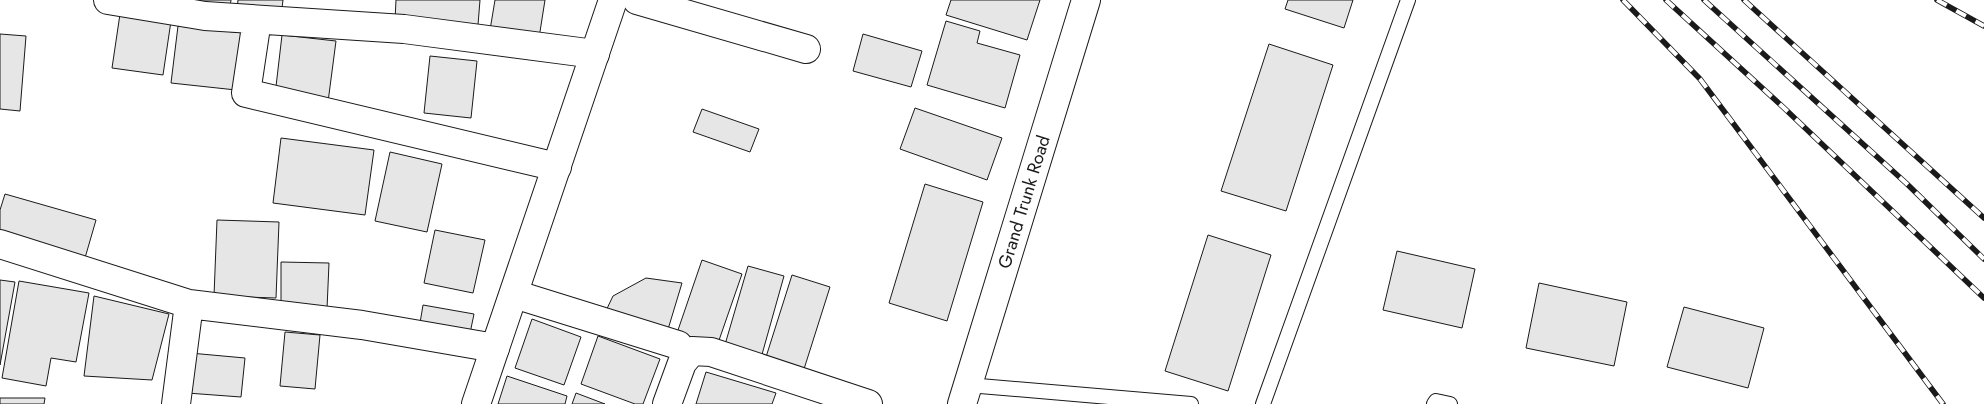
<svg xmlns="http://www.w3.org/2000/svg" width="1984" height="404" font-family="Jost,sans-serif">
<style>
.building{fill:#e6e6e6;stroke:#1a1a1a}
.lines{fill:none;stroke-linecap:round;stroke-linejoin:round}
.service-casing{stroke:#1a1a1a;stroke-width:16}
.minor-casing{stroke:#1a1a1a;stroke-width:30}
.primary-casing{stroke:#1a1a1a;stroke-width:30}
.service{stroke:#fff;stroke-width:14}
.minor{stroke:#fff;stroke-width:28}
.primary{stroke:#fff;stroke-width:28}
.rail-casing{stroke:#1a1a1a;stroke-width:5.5}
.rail{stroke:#fff;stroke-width:4;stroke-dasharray:11;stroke-linecap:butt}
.labels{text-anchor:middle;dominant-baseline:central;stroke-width:4;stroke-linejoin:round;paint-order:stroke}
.street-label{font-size:18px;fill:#1a1a1a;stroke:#fff}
</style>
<rect width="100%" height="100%" fill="#fff"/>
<path class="building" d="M 183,0 L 231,0 L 229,13 Z
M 238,0 L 283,0 L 281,16 L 237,9 Z
M 396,0 L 480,0 L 478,25 L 395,20 Z
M 495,0 L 545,0 L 539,38 L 490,30 Z
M 951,0 L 1040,0 L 1027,40 L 946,15 Z
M 1288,0 L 1353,0 L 1344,28 L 1285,9 Z
M 120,14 L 171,21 L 163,75 L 112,68 Z
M 946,21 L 980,31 L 977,43 L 1020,55 L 1005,108 L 927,85 Z
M 178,26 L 243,33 L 236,90 L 171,83 Z
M 0,34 L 26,36 L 20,111 L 0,109 Z
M 863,34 L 922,51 L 911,87 L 853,71 Z
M 282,35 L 336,41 L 328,102 L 275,95 Z
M 1269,44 L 1333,65 L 1286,211 L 1221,191 Z
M 430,56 L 477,61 L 471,118 L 424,113 Z
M 915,108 L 1002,138 L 987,180 L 900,149 Z
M 702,109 L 759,129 L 750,152 L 693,132 Z
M 281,138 L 374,150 L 365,215 L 273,203 Z
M 390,152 L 442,164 L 427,232 L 375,221 Z
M 925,184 L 983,202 L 947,321 L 889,303 Z
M 5,194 L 96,220 L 85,258 L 0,234 L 0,210 Z
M 217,220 L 279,222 L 276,298 L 214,296 Z
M 435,230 L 485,240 L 473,293 L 424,283 Z
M 1208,235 L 1271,255 L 1228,391 L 1165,371 Z
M 1397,251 L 1475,269 L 1462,328 L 1383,310 Z
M 702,260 L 742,274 L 717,346 L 677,333 Z
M 281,262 L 329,263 L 327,309 L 281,308 Z
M 748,266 L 784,276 L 761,358 L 724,348 Z
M 792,275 L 830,287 L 804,369 L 766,357 Z
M 646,278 L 682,283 L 666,336 L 603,317 L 613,296 Z
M 0,280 L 15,282 L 0,365 Z
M 19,281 L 89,293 L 76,362 L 51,358 L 46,386 L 2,378 Z
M 1539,283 L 1627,302 L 1614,366 L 1526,348 Z
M 94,296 L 169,314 L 152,380 L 84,376 Z
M 423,305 L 474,314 L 469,338 L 419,329 Z
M 1684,307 L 1764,328 L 1748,388 L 1667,367 Z
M 532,319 L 581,337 L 564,385 L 515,368 Z
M 285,332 L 320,335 L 315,389 L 280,386 Z
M 598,336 L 660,359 L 643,404 L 635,404 L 581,384 Z
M 190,353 L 245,358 L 241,397 L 187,393 Z
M 706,372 L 776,393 L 772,404 L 696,404 Z
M 507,376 L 567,396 L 565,404 L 498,404 Z
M 576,393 L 605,404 L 572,404 Z
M 0,398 L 45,398 L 44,404 L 0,404 Z"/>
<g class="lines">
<defs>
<path id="service" d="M 968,385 L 1191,404
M 1263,404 L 1408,0
M 1434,404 L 1436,401 L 1450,404"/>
<path id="minor" d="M 108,0 L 205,16 L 404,29 L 595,54
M 637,0 L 806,49
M 257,20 L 246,93 L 557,167
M 0,244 L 189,304 L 362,325 L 495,348
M 514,294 L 678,345
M 176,404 L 189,304
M 667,404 L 682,363 L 692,351 L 711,352 L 868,404"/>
<path id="primary" d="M 476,404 L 613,0
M 962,404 L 1086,0"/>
</defs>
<use href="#service" class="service-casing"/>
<use href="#minor" class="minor-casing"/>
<use href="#primary" class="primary-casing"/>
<use href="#service" class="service"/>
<use href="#minor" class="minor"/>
<use href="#primary" class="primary"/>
<defs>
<path id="rail" d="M 1623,0 L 1700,79 L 1943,404
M 1666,0 L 1783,107 L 1984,298
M 1704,0 L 1906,183 L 1984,259
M 1744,0 L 1984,218
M 1937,0 L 1984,26"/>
</defs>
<use href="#rail" class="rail-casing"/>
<use href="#rail" class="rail"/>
</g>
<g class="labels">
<g class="street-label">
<text transform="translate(1024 202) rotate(-73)">Grand Trunk Road</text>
</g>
</g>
</svg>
